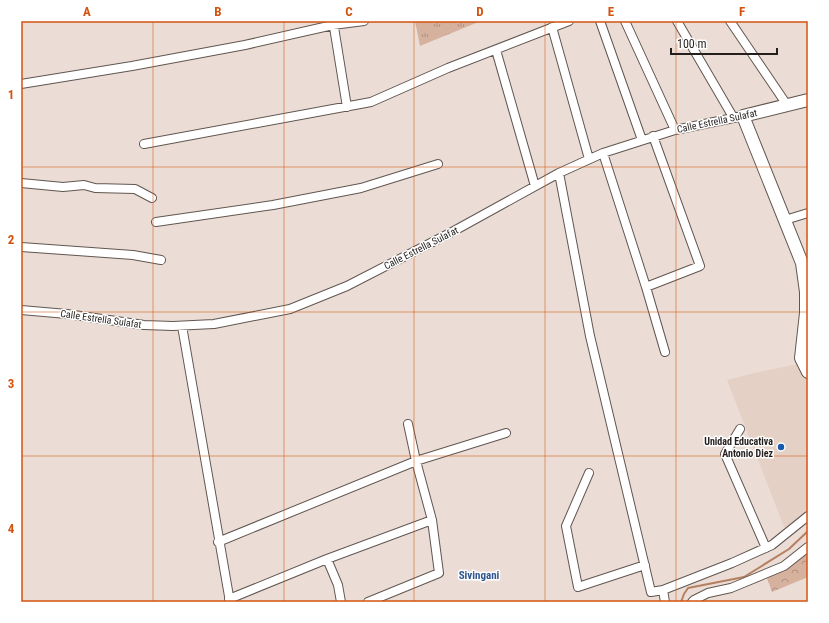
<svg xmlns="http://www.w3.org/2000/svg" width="829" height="623" font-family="'Roboto Condensed',sans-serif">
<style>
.built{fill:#e5d0c6}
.grass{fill:url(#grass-tufts)}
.park{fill:url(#park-crowns)}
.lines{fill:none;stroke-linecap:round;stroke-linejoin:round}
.stream{stroke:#b57f61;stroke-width:2}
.street-casing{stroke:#615650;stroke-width:10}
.secondary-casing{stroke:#615650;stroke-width:14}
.street{stroke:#fff;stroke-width:8}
.secondary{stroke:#fff;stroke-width:12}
.grid{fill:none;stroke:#d4530e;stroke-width:1;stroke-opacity:0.55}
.poi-dot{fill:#185aab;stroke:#fff;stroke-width:1.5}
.labels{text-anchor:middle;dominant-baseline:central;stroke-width:3;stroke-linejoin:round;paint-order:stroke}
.street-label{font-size:10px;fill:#241f1d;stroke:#fff}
.poi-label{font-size:10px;font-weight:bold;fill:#241f1d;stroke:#fff;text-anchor:end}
.neighbourhood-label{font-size:11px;font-weight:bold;fill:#2e578d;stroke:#fff}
.neatline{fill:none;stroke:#d4530e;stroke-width:1.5}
.grid-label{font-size:13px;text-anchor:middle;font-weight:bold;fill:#d4530e}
</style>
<defs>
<pattern id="grass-tufts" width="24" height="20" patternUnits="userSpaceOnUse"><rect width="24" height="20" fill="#d6b29e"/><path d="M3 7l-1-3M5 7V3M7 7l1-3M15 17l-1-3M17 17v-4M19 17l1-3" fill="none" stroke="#ad9080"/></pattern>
<pattern id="park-crowns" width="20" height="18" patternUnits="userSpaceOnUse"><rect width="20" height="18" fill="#d6b29e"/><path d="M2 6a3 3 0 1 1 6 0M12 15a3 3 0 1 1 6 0" fill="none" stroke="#ad9080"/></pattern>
</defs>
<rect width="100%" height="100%" fill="#ebddd6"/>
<path class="built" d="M 798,364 L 808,383 L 808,510 L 786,532 L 727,380 L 754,373 Z"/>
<path class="grass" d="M 415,21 L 481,21 L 420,46 Z"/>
<path class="park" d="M 808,550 L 808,577 L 772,592 L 767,578 L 785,569 Z"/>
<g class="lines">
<path class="stream" d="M 681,602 L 684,594 L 688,588 L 744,577 L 789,549 L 808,531"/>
<defs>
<path id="street" d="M 333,21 L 347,107
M 600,21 L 642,140
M 625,21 L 675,130
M 677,21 L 733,117
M 730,21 L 787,105
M 552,27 L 589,159
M 496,50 L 535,186
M 21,84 L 132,66 L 245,45 L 333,25 L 364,21
M 144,144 L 371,102 L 448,68 L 569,21
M 603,153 L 646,287 L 665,352
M 559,173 L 590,336 L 651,592 L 663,590
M 21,183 L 63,187 L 84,185 L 95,188 L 135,189 L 152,198
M 785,220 L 808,213
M 156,222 L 273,205 L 361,188 L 438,164
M 21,247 L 133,255 L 161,260
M 646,287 L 700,266 L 653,136
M 21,310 L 67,314 L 144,325 L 173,326 L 214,324 L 290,309 L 347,286 L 452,232 L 559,173 L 603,153 L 675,130 L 743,116
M 182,326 L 230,602
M 740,429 L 725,454 L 766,548
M 589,473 L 566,526 L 578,587 L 645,565
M 218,542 L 416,461 L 506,433
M 327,559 L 338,585 L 341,602
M 229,599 L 327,559 L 432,520
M 368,602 L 439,573 L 432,520 L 416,461 L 408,424
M 665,602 L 663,590 L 732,563 L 772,545 L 808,516
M 692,602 L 694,600 L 708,593 L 731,588 L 784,566 L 808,547"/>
<path id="secondary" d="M 808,100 L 743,116 L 802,263 L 806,292 L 806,313 L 801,358 L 808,372"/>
</defs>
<use href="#street" class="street-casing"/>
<use href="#secondary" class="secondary-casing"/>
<use href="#street" class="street"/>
<use href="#secondary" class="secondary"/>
</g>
<path class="grid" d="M 153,21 L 153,602M 284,21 L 284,602M 414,21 L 414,602M 545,21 L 545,602M 676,21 L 676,602M 21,167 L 808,167M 21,312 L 808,312M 21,456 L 808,456"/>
<circle class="poi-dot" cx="781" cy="447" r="4"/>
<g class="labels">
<g class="street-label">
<text transform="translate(717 121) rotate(-12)">Calle Estrella Sulafat</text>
<text transform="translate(421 248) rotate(-27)">Calle Estrella Sulafat</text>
<text transform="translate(101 319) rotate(8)">Calle Estrella Sulafat</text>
</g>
<g class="poi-label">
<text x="773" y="441">Unidad Educativa<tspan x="773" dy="12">Antonio Diez</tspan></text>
</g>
<g class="neighbourhood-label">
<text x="479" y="575">Sivingani</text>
</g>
</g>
<rect width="829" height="623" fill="none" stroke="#ffffff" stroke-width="44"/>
<path d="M671 48v6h106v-6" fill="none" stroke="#241f1d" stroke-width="2"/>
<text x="677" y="48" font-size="12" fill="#241f1d" stroke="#ffffff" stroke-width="3" paint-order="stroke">100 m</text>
<rect x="22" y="22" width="785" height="579" class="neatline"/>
<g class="grid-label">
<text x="87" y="16">A</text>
<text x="218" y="16">B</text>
<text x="349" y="16">C</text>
<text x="480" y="16">D</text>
<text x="611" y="16">E</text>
<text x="742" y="16">F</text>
<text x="11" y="99">1</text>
<text x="11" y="244">2</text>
<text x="11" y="388">3</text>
<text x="11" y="533">4</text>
</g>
</svg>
